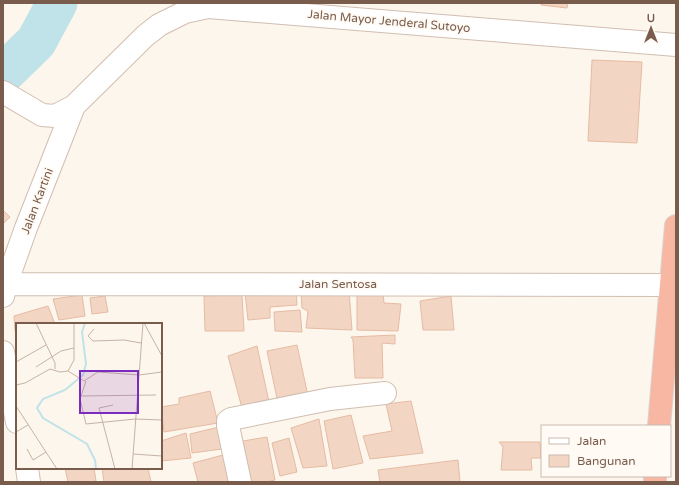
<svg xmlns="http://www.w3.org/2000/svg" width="679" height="485" font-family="'Varela Round',sans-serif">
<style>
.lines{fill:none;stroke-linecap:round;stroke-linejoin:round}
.river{stroke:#bfe3e8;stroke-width:41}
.building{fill:#f3d5c3;stroke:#e6bba3}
.street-casing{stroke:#d1beb0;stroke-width:24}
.highway-casing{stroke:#dad1cd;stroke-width:24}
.street{stroke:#fff;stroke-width:22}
.highway{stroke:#f7b7a3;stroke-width:22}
.labels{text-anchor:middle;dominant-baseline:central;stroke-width:3.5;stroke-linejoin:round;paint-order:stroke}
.street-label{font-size:12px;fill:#7a5c4d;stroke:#fffaf3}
.inset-river{fill:none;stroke:#bfe3e8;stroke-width:2}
.inset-road{fill:none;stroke:#c5b3a7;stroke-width:1}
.view{fill:#7b2cbf;fill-opacity:0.15;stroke:#7b2cbf;stroke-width:2}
.inset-edge{fill:none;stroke:#7a5c4d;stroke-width:2}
</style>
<rect width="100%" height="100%" fill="#fdf6ec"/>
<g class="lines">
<path class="river" d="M 3,74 L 36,42 L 57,3"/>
</g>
<path class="building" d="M 541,3 L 568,3 L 567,8 L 541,5 Z
M 592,60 L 642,62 L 637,143 L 588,141 Z
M 3,210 L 10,217 L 3,224 Z
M 296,290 L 297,305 L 270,307 L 270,318 L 248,320 L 245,292 Z
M 357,290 L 383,293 L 384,303 L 401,304 L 398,331 L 357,330 Z
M 301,291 L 349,291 L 352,330 L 306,328 L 308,311 L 302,308 Z
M 82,295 L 85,316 L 59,320 L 53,299 Z
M 242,295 L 244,331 L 205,331 L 204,296 Z
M 105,296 L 108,312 L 92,314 L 90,298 Z
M 451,296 L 454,330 L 423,330 L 420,301 Z
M 48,306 L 55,324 L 17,324 L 17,330 L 15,331 L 14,316 Z
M 300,310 L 302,332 L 275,331 L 274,312 Z
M 395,335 L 395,344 L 382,343 L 383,378 L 355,378 L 353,340 L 351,337 Z
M 297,345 L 308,396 L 278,403 L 267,351 Z
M 257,346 L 269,402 L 242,408 L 228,356 Z
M 210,391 L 218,423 L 164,432 L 161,407 L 179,404 L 179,398 Z
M 411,401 L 423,453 L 370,459 L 363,436 L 392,431 L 386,404 Z
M 351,415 L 363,463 L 333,469 L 324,421 Z
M 319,419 L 327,466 L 303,468 L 291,428 Z
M 219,427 L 222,449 L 192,453 L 190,434 Z
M 186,433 L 191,458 L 161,461 L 161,441 Z
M 267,437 L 275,480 L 266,482 L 249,482 L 243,441 Z
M 289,438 L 297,472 L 280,476 L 272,443 Z
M 499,442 L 540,442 L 541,458 L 531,458 L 532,470 L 501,470 L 503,447 Z
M 223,455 L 229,482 L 198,482 L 193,463 Z
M 458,460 L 460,482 L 380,482 L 378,470 Z
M 65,468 L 94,468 L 96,481 L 90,482 L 68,482 Z
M 102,468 L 148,468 L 151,482 L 104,482 Z"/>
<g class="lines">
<defs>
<path id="street" d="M 3,92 L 42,115 L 55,116 L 74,106 L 145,36 L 159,25 L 185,12 L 208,7 L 676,45
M 6,284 L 676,285
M 3,296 L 6,284 L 26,228 L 74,106
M 3,352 L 17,422
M 27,468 L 29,482
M 240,482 L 228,426 L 228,421 L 231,419 L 330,399 L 385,393"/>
<path id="highway" d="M 659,426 L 676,226
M 655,482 L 655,476"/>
</defs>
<use href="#street" class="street-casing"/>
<use href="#highway" class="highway-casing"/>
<use href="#street" class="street"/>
<use href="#highway" class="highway"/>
</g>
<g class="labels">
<g class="street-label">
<text transform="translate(389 21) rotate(5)">Jalan Mayor Jenderal Sutoyo</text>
<text transform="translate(37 201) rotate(-69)">Jalan Kartini</text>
<text x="338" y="284">Jalan Sentosa</text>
</g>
</g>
<g transform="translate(16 323)">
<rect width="146" height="146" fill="#fdf6ec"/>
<path class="inset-river" d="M 69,0 L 66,9 L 70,41 L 67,52 L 49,67 L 27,76 L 21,85 L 27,95 L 71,121 L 79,137 L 80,146"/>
<path class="inset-road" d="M 20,0 L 39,40 L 39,46M 128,0 L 146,33M 78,6 L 72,13 L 77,18 L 108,17 L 125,20M 0,39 L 30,22M 20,44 L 45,28 L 58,25M 52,48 L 58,37 L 58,0M 70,58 L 64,76 L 70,101 L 119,96 L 146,97M 0,62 L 9,60 L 34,46 L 44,49 L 52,48 L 68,58 L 82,49 L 123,52 L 146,49M 64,73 L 140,72M 97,82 L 83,85 L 99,146M 0,83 L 41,146M 0,109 L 12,102M 11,126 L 17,137 L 30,129M 117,131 L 146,133M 116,146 L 127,0"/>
<path class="view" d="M 64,48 L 122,48 L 122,90 L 64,90 Z"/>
<rect width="146" height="146" class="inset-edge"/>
</g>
<rect width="679" height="485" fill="none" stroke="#7a5c4d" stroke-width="8"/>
<rect x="541" y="425" width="130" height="52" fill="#fffaf3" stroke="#cabbb1"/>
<rect x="549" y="438" width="20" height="6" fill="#ffffff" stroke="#cabbb1"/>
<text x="577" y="445" font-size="12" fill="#7a5c4d">Jalan</text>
<rect x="549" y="455" width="20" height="12" fill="#f3d5c3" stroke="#cabbb1"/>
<text x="577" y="465" font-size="12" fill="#7a5c4d">Bangunan</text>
<g transform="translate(651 28)" stroke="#fffaf3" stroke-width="3" paint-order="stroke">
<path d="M0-3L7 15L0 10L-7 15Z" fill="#7a5c4d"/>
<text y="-6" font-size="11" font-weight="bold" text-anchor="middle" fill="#7a5c4d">U</text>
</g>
</svg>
